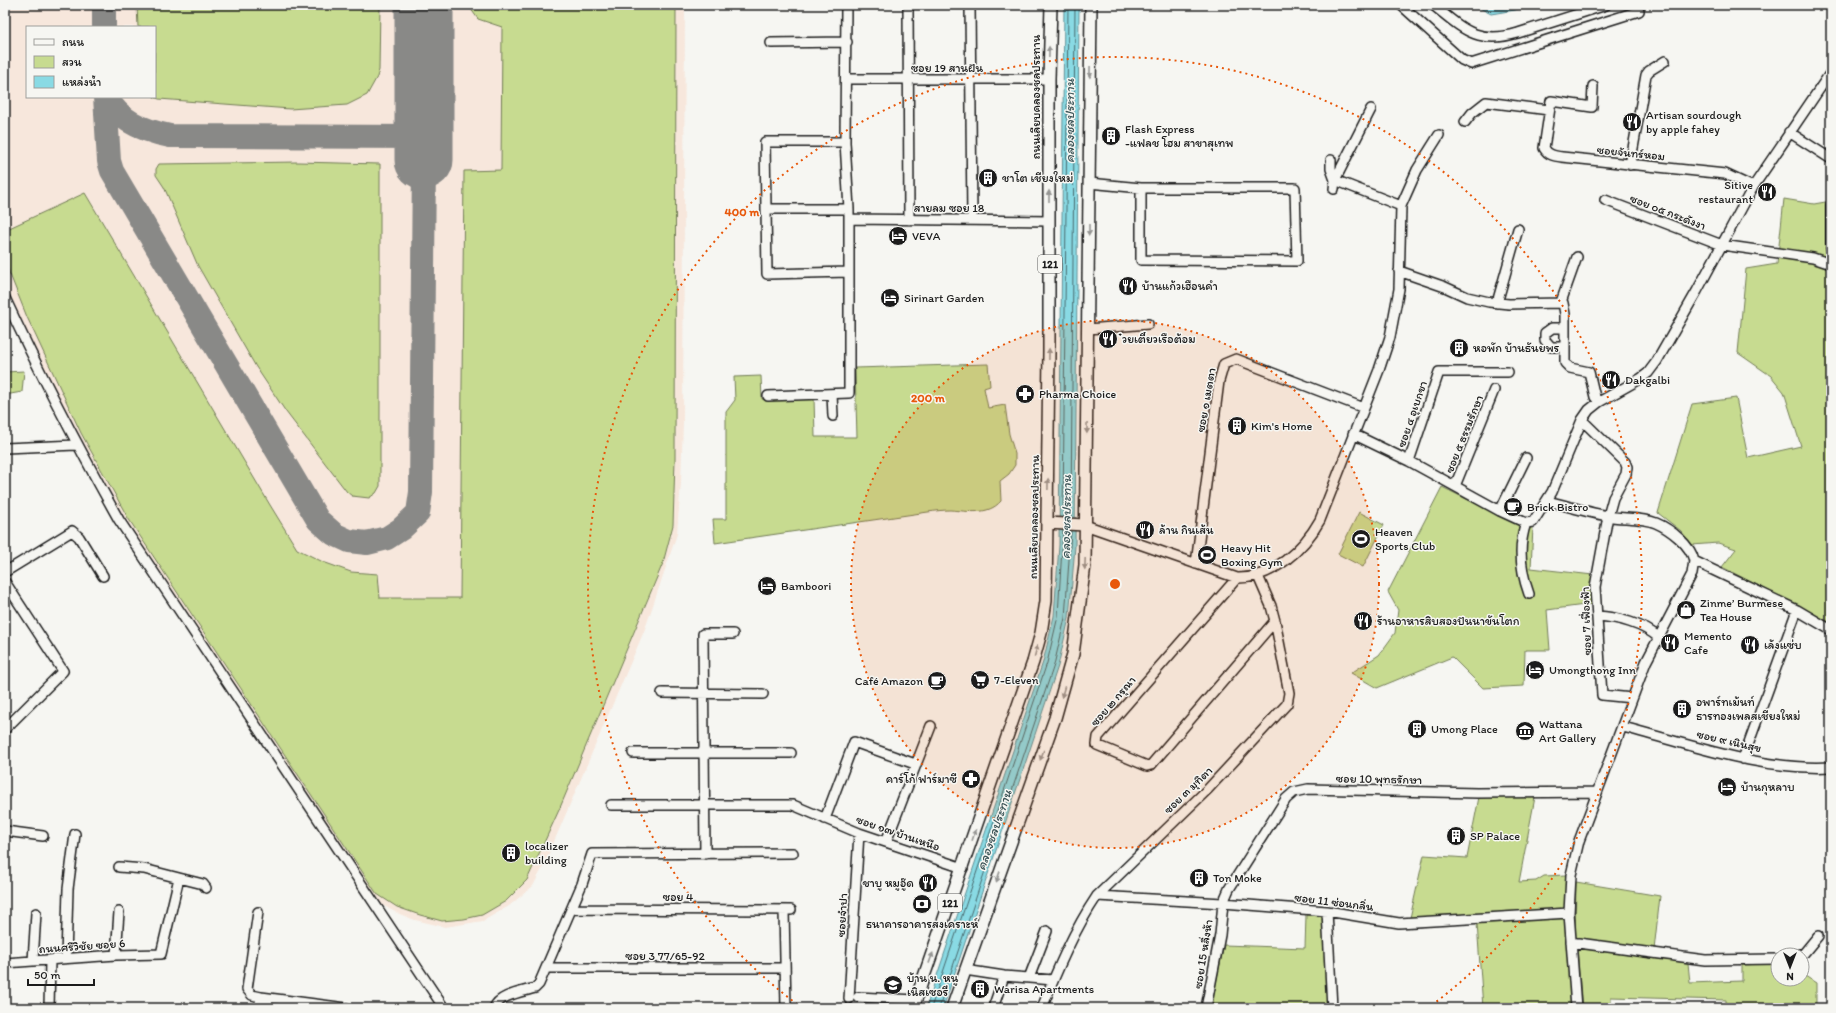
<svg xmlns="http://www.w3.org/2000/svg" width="1836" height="1013" font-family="Itim,'Playpen Sans Thai',sans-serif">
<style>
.built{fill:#f7e7dc;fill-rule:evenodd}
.green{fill:#c7db90;stroke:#727c56}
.water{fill:#89dae4;stroke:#5d8e94}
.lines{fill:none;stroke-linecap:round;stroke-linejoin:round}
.shore{stroke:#48686c;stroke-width:1}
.taxiway{stroke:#898987;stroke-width:24}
.runway{stroke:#898987;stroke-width:59}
.minor-casing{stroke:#1c1c1c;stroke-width:12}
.major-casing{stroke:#1c1c1c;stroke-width:14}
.minor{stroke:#f6f6f2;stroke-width:9}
.major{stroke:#f6f6f2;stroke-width:11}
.oneway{fill:#949492}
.ring{fill:none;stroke:#e8590c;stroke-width:2;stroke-dasharray:2 4}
.labels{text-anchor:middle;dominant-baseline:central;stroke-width:3;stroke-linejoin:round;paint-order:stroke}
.shield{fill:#f6f6f2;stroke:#5d5d5c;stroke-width:1}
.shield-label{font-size:11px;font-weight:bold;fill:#1c1c1c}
.street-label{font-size:12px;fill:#1c1c1c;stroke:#f6f6f2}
.poi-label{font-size:12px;fill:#1c1c1c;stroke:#f6f6f2;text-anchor:start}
.water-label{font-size:13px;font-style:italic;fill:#3d5558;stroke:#f6f6f2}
.centre{fill:#e8590c;stroke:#f6f6f2;stroke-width:2}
.ring-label{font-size:12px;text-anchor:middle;font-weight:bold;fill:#e8590c;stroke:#f6f6f2;stroke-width:3;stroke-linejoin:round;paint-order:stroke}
</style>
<rect width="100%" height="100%" fill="#f6f6f2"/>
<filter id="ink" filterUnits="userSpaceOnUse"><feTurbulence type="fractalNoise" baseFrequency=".025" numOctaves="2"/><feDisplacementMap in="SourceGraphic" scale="8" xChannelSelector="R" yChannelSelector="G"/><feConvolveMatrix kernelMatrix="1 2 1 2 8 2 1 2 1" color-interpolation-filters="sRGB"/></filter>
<g filter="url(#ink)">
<path class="built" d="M 5,5 L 685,5 L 683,422 L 681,483 L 677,534 L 645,629 L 544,865 L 533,886 L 509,906 L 483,921 L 445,927 L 415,920 L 397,913 L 382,905 L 123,520 L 56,395 L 5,284 ZM 27,27 L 155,27 L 155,97 L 27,97 Z"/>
<path class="green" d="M 137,5 L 380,5 L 379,70 L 377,77 L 367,95 L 347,105 L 290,109 L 159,99 L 154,97 L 155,27 L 138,27 Z
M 468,5 L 676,5 L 675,460 L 673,525 L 663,563 L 559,810 L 527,880 L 506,901 L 482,915 L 464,919 L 442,921 L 420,915 L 397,907 L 377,894 L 128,518 L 81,433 L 27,317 L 5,262 L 5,230 L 85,193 L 270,505 L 297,549 L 323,562 L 351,572 L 378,574 L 380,598 L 460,598 L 464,171 L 501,170 L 502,27 L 478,19 Z
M 298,162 L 380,164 L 380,486 L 376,493 L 369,498 L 352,496 L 347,492 L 286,412 L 256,367 L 198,266 L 164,187 L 156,175 L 156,169 L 159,164 Z
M 1784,199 L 1814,204 L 1831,201 L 1831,623 L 1722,567 L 1736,549 L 1718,543 L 1692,545 L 1681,531 L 1658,513 L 1692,404 L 1736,398 L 1748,458 L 1801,446 L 1784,392 L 1771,376 L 1738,353 L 1746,269 L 1777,264 Z
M 988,364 L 990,386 L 984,388 L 988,408 L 1005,405 L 1009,434 L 1015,454 L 1015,465 L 1009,474 L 1000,481 L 1001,501 C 988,516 968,511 950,510 C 943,510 935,511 928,512 L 715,543 L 713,519 L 726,519 L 726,412 L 735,400 L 734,377 L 761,376 L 762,399 L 814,398 L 815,437 L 857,437 L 855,368 Z
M 24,371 L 22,392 L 5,395 L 5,372 Z
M 1442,487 L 1509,520 L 1533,527 L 1531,568 L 1593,575 L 1592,604 L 1547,610 L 1550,650 L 1525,650 L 1524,686 L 1483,688 L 1452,657 L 1377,688 L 1351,673 L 1379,655 L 1395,633 L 1398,610 L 1388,592 Z
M 1359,512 L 1384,525 L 1363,567 L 1338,554 Z
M 1479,797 L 1535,797 L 1519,882 L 1536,881 L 1544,876 L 1566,875 L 1566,910 L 1410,918 L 1424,855 L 1467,858 Z
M 1576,882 L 1660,896 L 1654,950 L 1575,939 Z
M 1306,915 L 1324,915 L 1328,1008 L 1211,1006 L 1224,945 L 1305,948 Z
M 1565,917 L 1572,1008 L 1483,1008 L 1477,923 Z
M 1577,948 L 1688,963 L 1690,983 L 1742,981 L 1742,965 L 1778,963 L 1778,979 L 1802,979 L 1802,974 L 1816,983 L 1816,1008 L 1726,1008 L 1726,1000 L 1611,997 L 1611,1008 L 1582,1008 Z"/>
<path class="water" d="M 1064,5 L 1079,5 L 1075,546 L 1069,618 L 1058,666 L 943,1008 L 926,1008 L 1043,662 L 1054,616 L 1059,545 Z
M 1474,5 L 1529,5 L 1515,10 L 1491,14 Z"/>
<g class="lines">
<path class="shore" d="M 1063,517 L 1068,5
M 1071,518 L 1075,5
M 931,1008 L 1047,663 L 1058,616 L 1063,530
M 939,1008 L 1054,665 L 1065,618 L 1071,531"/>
<path class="taxiway" d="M 423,5 L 424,13
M 104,27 L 104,5
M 105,97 L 109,161 L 112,171 L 318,520 L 334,534 L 349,541 L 367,543 L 387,538 L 401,529 L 418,513 L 421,492 L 424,160
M 107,97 C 118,121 145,131 170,136 L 424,137"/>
<path class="runway" d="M 424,160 L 424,5"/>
<defs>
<path id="minor" d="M 908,5 L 909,220
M 970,5 L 972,220
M 1401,5 L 1462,60 L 1471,64 L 1639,11
M 1433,5 C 1463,29 1477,45 1518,33 L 1606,5
M 771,43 L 847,42
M 846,79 L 1049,79
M 1593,86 L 1592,107 L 1551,101 L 1544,148 C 1548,155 1554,156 1562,157 L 1725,174 L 1753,187
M 1465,122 L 1472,113 L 1486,102 L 1549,110
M 1789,132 L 1831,159
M 845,142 L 765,142 L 767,274 L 849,272
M 1331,160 L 1331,169 L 1335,180 L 1401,206
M 1630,165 L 1646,75 L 1649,71 L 1665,61
M 1089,183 L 1141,188 L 1295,188 L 1297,261 L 1141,260 L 1141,188
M 1334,189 L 1335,180 L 1371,109
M 1605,200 L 1722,245 L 1813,258 L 1831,264
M 1831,205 L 1831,248
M 767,209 L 849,209
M 849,219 L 1049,221
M 1399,271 L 1445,287 L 1467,297 L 1489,302 L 1509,304 L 1563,303 L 1565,314 L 1565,363 L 1570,368 L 1589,372 L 1595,397 L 1599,402
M 5,298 C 40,374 78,447 119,520 L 444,1008
M 1561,302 L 1577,257
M 1497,303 L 1518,229
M 1565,328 L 1552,328 L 1545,333 L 1545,340 L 1551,347 L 1565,347
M 1088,329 L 1148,324
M 832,394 L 833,416
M 768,396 L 849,393 L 849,209 L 845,142 L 846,5
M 1582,420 L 1625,462 L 1627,467 L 1626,474 L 1613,498 L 1608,516 L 1595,587 L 1602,695 L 1632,698
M 1353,434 L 1409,461 L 1500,511 L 1526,523 L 1533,522 L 1552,492 L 1582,420 L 1589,410 L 1599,402 L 1640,379 L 1648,373 L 1657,361 L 1697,291 L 1753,187 L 1831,72
M 5,448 L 76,445
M 1409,461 L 1439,372 L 1508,372
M 1455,486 L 1494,390
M 1548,501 C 1567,506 1587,512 1607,516 C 1622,519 1641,517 1656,523 C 1670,529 1691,545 1694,561 L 1692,574 L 1646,662 L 1579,841 L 1571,875 L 1569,913 L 1576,1008
M 1500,511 L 1526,458
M 1526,523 C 1518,546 1521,572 1529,594
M 1085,525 L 1237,578 C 1272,579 1304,549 1320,520 L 1379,370 L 1390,337 L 1399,289 L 1401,206 L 1417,170 L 1439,135
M 1694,561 L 1797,610 L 1831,630
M 1196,564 L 1219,381 L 1224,364 L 1236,359 L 1364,408
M 5,572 L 72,531 L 79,537 L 103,576
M 1237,578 L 1098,737 L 1097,745 L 1147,766 L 1151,765 L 1275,621
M 5,582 L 63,671 L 5,729
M 1597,616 C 1617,617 1644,624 1659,638
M 662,693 L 763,694
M 1623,727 C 1689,744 1762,771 1831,767
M 633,753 L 791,753
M 1743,759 L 1797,610
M 611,805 L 793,805 L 859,833 L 963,868
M 825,819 L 854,742 L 915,764
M 5,831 L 43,836
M 886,842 L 931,726
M 705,854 L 703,634 L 733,634
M 179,878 L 203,884 L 206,888
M 1097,896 L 1223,903 L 1327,911 L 1399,923 L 1569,913
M 572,909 L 791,910
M 784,910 L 786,1008
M 1327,911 L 1332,1008
M 258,912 L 247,989 L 252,995 L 261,997
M 1571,942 L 1705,960 L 1778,959
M 116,955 L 119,912
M 1796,955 L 1804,953 L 1818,936
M 66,958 L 68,889 L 75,834
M 33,961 L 36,913
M 5,963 L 116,955 L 161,954 L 179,878 L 144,869 L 119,867
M 546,968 L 784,968
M 965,970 L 1004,976 L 1053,980
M 1029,978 L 1047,931
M 858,997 L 916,1000
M 849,999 L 859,833
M 49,1008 L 50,960
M 259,1008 L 261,997 L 346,1008
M 494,1008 C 499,995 522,992 535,988 L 539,984 L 582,884 L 592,854 L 793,853
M 993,1008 L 1004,976
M 1042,1008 C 1057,970 1074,930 1097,896 L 1208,789 L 1287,704 L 1289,693 L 1275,621 L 1271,606 L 1258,576
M 1206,1008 L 1220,935 L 1223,903 L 1229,889 L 1286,799 L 1294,792 L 1308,789 L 1477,793 L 1597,792"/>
<path id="major" d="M 1047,523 L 1085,525
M 913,1008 L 1033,662 L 1041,633 L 1046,601 L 1049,351 L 1049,79 L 1051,5
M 952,1008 L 1055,718 L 1073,654 L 1085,565 L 1091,5"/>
</defs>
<use href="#minor" class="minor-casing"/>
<use href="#major" class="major-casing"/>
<use href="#minor" class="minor"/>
<use href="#major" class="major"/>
</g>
<defs><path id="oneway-solid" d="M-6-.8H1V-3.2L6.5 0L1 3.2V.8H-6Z"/></defs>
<g class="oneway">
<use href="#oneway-solid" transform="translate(1049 52) rotate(-89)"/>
<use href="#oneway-solid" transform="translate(1090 72) rotate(91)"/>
<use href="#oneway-solid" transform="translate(1049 196) rotate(-90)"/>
<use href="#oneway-solid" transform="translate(1089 230) rotate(90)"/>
<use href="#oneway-solid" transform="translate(1049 354) rotate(-89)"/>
<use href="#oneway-solid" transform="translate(1087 428) rotate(91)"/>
<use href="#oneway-solid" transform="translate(1048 484) rotate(-89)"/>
<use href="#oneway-solid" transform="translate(1085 564) rotate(92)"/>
<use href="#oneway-solid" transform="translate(1036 651) rotate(-75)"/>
<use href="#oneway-solid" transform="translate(1063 692) rotate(106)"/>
<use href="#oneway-solid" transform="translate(1042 755) rotate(110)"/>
<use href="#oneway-solid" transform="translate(974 835) rotate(-71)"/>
<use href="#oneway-solid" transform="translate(998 877) rotate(110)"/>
<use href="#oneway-solid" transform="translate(931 958) rotate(-70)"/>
</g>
</g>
<circle cx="1115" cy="584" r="264" fill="#e8590c" fill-opacity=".12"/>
<g class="ring">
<circle cx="1115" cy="584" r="264"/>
<path d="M802 1008A527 527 0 1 1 1428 1008"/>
</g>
<defs>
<symbol id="restaurant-disc" viewBox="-11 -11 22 22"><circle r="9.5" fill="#1c1c1c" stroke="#f6f6f2"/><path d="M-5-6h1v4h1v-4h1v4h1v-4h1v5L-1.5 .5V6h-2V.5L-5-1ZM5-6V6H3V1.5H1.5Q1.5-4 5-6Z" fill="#fff"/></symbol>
<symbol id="building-disc" viewBox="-11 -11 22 22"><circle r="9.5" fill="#1c1c1c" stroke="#f6f6f2"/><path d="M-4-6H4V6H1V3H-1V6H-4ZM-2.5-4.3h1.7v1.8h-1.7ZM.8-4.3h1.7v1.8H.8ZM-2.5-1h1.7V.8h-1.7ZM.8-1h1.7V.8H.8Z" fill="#fff"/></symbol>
<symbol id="hotel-disc" viewBox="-11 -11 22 22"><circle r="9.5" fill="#1c1c1c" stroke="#f6f6f2"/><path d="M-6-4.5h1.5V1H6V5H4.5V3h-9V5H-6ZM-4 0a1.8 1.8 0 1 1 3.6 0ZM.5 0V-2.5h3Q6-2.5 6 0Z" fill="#fff"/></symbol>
<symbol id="pharmacy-disc" viewBox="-11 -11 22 22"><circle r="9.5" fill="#1c1c1c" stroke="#f6f6f2"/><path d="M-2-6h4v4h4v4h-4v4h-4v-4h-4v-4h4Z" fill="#fff"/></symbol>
<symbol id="cafe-disc" viewBox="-11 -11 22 22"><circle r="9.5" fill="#1c1c1c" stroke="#f6f6f2"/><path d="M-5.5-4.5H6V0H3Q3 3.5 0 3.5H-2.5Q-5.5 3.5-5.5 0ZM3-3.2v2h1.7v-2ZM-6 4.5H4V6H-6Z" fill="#fff"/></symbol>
<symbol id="stadium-disc" viewBox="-11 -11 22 22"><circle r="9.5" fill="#1c1c1c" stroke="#f6f6f2"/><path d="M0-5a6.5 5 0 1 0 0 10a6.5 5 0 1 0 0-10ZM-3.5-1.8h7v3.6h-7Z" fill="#fff"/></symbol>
<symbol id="shop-disc" viewBox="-11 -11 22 22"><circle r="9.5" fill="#1c1c1c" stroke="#f6f6f2"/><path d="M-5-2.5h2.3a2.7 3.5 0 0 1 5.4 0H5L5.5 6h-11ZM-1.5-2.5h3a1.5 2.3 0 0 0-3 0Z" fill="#fff"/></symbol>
<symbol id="supermarket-disc" viewBox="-11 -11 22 22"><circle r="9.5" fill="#1c1c1c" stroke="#f6f6f2"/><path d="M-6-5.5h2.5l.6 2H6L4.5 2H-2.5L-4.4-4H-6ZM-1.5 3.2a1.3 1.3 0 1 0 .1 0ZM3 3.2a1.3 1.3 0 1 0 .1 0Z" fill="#fff"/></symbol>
<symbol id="museum-disc" viewBox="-11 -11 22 22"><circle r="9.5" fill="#1c1c1c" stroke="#f6f6f2"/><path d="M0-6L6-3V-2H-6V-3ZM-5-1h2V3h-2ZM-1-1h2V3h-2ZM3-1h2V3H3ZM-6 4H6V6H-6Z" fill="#fff"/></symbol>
<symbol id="bank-disc" viewBox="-11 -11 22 22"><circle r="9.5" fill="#1c1c1c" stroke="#f6f6f2"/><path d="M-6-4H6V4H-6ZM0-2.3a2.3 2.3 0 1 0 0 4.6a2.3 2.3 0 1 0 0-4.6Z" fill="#fff"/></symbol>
<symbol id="school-disc" viewBox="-11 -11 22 22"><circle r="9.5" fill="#1c1c1c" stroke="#f6f6f2"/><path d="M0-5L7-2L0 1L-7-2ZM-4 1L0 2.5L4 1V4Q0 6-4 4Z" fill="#fff"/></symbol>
</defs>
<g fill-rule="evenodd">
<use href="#restaurant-disc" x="1621" y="111" width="22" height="22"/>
<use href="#building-disc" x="1100" y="125" width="22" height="22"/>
<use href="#building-disc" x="977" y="167" width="22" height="22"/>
<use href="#restaurant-disc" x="1756" y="181" width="22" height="22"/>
<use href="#hotel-disc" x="887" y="225" width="22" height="22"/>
<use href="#restaurant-disc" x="1117" y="275" width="22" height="22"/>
<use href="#hotel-disc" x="879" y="287" width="22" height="22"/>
<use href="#restaurant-disc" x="1097" y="328" width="22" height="22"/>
<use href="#building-disc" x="1448" y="337" width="22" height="22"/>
<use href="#restaurant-disc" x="1600" y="369" width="22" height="22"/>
<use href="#pharmacy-disc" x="1014" y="383" width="22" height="22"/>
<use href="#building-disc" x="1226" y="415" width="22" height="22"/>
<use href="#cafe-disc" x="1502" y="496" width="22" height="22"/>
<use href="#restaurant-disc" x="1134" y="519" width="22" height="22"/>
<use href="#stadium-disc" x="1350" y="528" width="22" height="22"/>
<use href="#stadium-disc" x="1196" y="544" width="22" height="22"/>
<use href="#hotel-disc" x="756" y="575" width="22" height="22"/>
<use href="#shop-disc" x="1675" y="599" width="22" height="22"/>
<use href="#restaurant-disc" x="1352" y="610" width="22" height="22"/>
<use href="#restaurant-disc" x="1659" y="632" width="22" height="22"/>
<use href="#restaurant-disc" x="1739" y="634" width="22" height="22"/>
<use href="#hotel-disc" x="1524" y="659" width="22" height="22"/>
<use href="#supermarket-disc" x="969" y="669" width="22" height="22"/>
<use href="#cafe-disc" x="926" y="670" width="22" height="22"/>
<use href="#building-disc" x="1671" y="698" width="22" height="22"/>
<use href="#building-disc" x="1406" y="718" width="22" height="22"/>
<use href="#museum-disc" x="1514" y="720" width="22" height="22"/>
<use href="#pharmacy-disc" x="960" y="768" width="22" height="22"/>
<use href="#hotel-disc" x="1716" y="776" width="22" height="22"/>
<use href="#building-disc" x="1445" y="825" width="22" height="22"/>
<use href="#building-disc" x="500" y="842" width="22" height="22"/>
<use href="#building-disc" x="1188" y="867" width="22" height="22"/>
<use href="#restaurant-disc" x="917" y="872" width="22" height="22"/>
<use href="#bank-disc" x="911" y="893" width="22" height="22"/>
<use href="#school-disc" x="882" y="974" width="22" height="22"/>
<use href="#building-disc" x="969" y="978" width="22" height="22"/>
</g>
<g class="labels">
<g class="shield">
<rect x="1038" y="255" width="24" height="18" rx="3"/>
<rect x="938" y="894" width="24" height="18" rx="3"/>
</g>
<g class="shield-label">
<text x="1050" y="264">121</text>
<text x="950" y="903">121</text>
</g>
<g class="street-label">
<text x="947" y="68">ซอย 19 สานฝัน</text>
<text transform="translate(1036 97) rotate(-90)">ถนนเลียบคลองชลประทาน</text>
<text transform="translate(1631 153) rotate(6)">ซอยจันทร์หอม</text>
<text x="949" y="208">สายลม ซอย 18</text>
<text transform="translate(1668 212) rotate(21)">ซอย ๐๕ กระดังงา</text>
<text transform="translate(1206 400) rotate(-80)">ซอย ๑ เมตตา</text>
<text transform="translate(1412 414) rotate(-71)">ซอย ๔ อุเบกขา</text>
<text transform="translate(1464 434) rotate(-68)">ซอย ๕ ธรรมรักษา</text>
<text transform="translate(1034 517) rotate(-89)">ถนนเลียบคลองชลประทาน</text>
<text transform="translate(1586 621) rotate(-92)">ซอย 7 เฟื่องฟ้า</text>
<text transform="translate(1113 701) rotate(-49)">ซอย ๒ กรุณา</text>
<text transform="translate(1729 741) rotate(13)">ซอย ๙ เนินสุข</text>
<text transform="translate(1379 779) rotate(1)">ซอย 10 พุทธรักษา</text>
<text transform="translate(1188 790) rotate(-44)">ซอย ๓ มุทิตา</text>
<text transform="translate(898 833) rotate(19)">ซอย ๑๗ บ้านเหนือ</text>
<text x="678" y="897">ซอย 4</text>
<text transform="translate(1334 902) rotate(7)">ซอย 11 ซ่อนกลิ่น</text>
<text transform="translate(842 915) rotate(-87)">ซอยจำปา</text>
<text transform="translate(82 946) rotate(-4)">ถนนศรีวิชัย ซอย 6</text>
<text transform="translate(1203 954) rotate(-81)">ซอย 15 หลิ่งห้า</text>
<text x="665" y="956">ซอย 3 77/65-92</text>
</g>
<g class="poi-label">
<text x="1646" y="115">Artisan sourdough<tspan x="1646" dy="14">by apple fahey</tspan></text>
<text x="1125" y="129">Flash Express<tspan x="1125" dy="14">-แฟลช โฮม สาขาสุเทพ</tspan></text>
<text x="1002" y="178">ชาโต เชียงใหม่</text>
<text x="1753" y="185" text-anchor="end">Sitive<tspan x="1753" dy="14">restaurant</tspan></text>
<text x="912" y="236">VEVA</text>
<text x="1142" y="286">บ้านแก้วเฮือนคำ</text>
<text x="904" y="298">Sirinart Garden</text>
<text x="1122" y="339">๋วยเตี๋ยวเรือต้อม</text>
<text x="1473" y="348">หอพัก บ้านธันยพร</text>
<text x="1625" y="380">Dakgalbi</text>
<text x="1039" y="394">Pharma Choice</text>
<text x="1251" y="426">Kim's Home</text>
<text x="1527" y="507">Brick Bistro</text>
<text x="1159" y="530">ล้าน กินเส้น</text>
<text x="1375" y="532">Heaven<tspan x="1375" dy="14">Sports Club</tspan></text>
<text x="1221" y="548">Heavy Hit<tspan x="1221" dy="14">Boxing Gym</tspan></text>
<text x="781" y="586">Bamboori</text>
<text x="1700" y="603">Zinme’ Burmese<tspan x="1700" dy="14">Tea House</tspan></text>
<text x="1377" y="621">ร้านอาหารสิบสองปันนาขันโตก</text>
<text x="1684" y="636">Memento<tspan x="1684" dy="14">Cafe</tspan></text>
<text x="1764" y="645">เล้งแซ่บ</text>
<text x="1549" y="670">Umongthong Inn</text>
<text x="994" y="680">7-Eleven</text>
<text x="923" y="681" text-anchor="end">Café Amazon</text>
<text x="1696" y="702">อพาร์ทเม้นท์<tspan x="1696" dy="14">ธารทองเพลสเชียงใหม่</tspan></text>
<text x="1539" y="724">Wattana<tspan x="1539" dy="14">Art Gallery</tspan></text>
<text x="1431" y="729">Umong Place</text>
<text x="957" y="779" text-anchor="end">คาร์โก้ ฟาร์มาซี</text>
<text x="1741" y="787">บ้านกุหลาบ</text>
<text x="1470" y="836">SP Palace</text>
<text x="525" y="846">localizer<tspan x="525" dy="14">building</tspan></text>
<text x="1213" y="878">Ton Moke</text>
<text x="914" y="883" text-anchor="end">ชาบู หมูอู๊ด</text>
<text x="922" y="924" text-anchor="middle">ธนาคารอาคารสงเคราะห์</text>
<text x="907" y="978">บ้าน น. หนู<tspan x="907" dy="14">เนิสเซอรี่</tspan></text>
<text x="994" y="989">Warisa Apartments</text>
</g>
<g class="water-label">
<text transform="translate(1069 121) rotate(-90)">คลองชลประทาน</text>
<text transform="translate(1066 517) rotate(-89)">คลองชลประทาน</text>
<text transform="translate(994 830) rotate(-71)">คลองชลประทาน</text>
</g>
</g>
<circle cx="1115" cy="584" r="6" class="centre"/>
<g class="ring-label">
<text x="742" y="216">400 m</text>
<text x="928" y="402">200 m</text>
</g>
<rect width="1836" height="1013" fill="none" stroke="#f6f6f2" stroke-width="20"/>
<rect x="10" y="10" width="1816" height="993" fill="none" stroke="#1c1c1c" stroke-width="1.5" filter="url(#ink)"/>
<rect x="26" y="26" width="130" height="72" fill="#f6f6f2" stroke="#9f9f9c"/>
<rect x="34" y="39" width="20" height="6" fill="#f6f6f2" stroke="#9f9f9c"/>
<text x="62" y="46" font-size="12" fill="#1c1c1c">ถนน</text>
<rect x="34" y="56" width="20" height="12" fill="#c7db90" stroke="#9f9f9c"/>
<text x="62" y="66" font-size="12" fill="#1c1c1c">สวน</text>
<rect x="34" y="76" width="20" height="12" fill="#89dae4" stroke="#9f9f9c"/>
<text x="62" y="86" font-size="12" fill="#1c1c1c">แหล่งน้ำ</text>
<g transform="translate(1790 967) rotate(180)"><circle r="19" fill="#f6f6f2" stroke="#9f9f9c"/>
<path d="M0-3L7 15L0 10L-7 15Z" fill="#1c1c1c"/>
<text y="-6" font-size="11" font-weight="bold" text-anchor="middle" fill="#1c1c1c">N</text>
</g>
<path d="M28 979v6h66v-6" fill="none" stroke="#1c1c1c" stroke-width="2"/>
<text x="34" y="979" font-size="12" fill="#1c1c1c" stroke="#f6f6f2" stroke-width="3" paint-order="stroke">50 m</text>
</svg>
